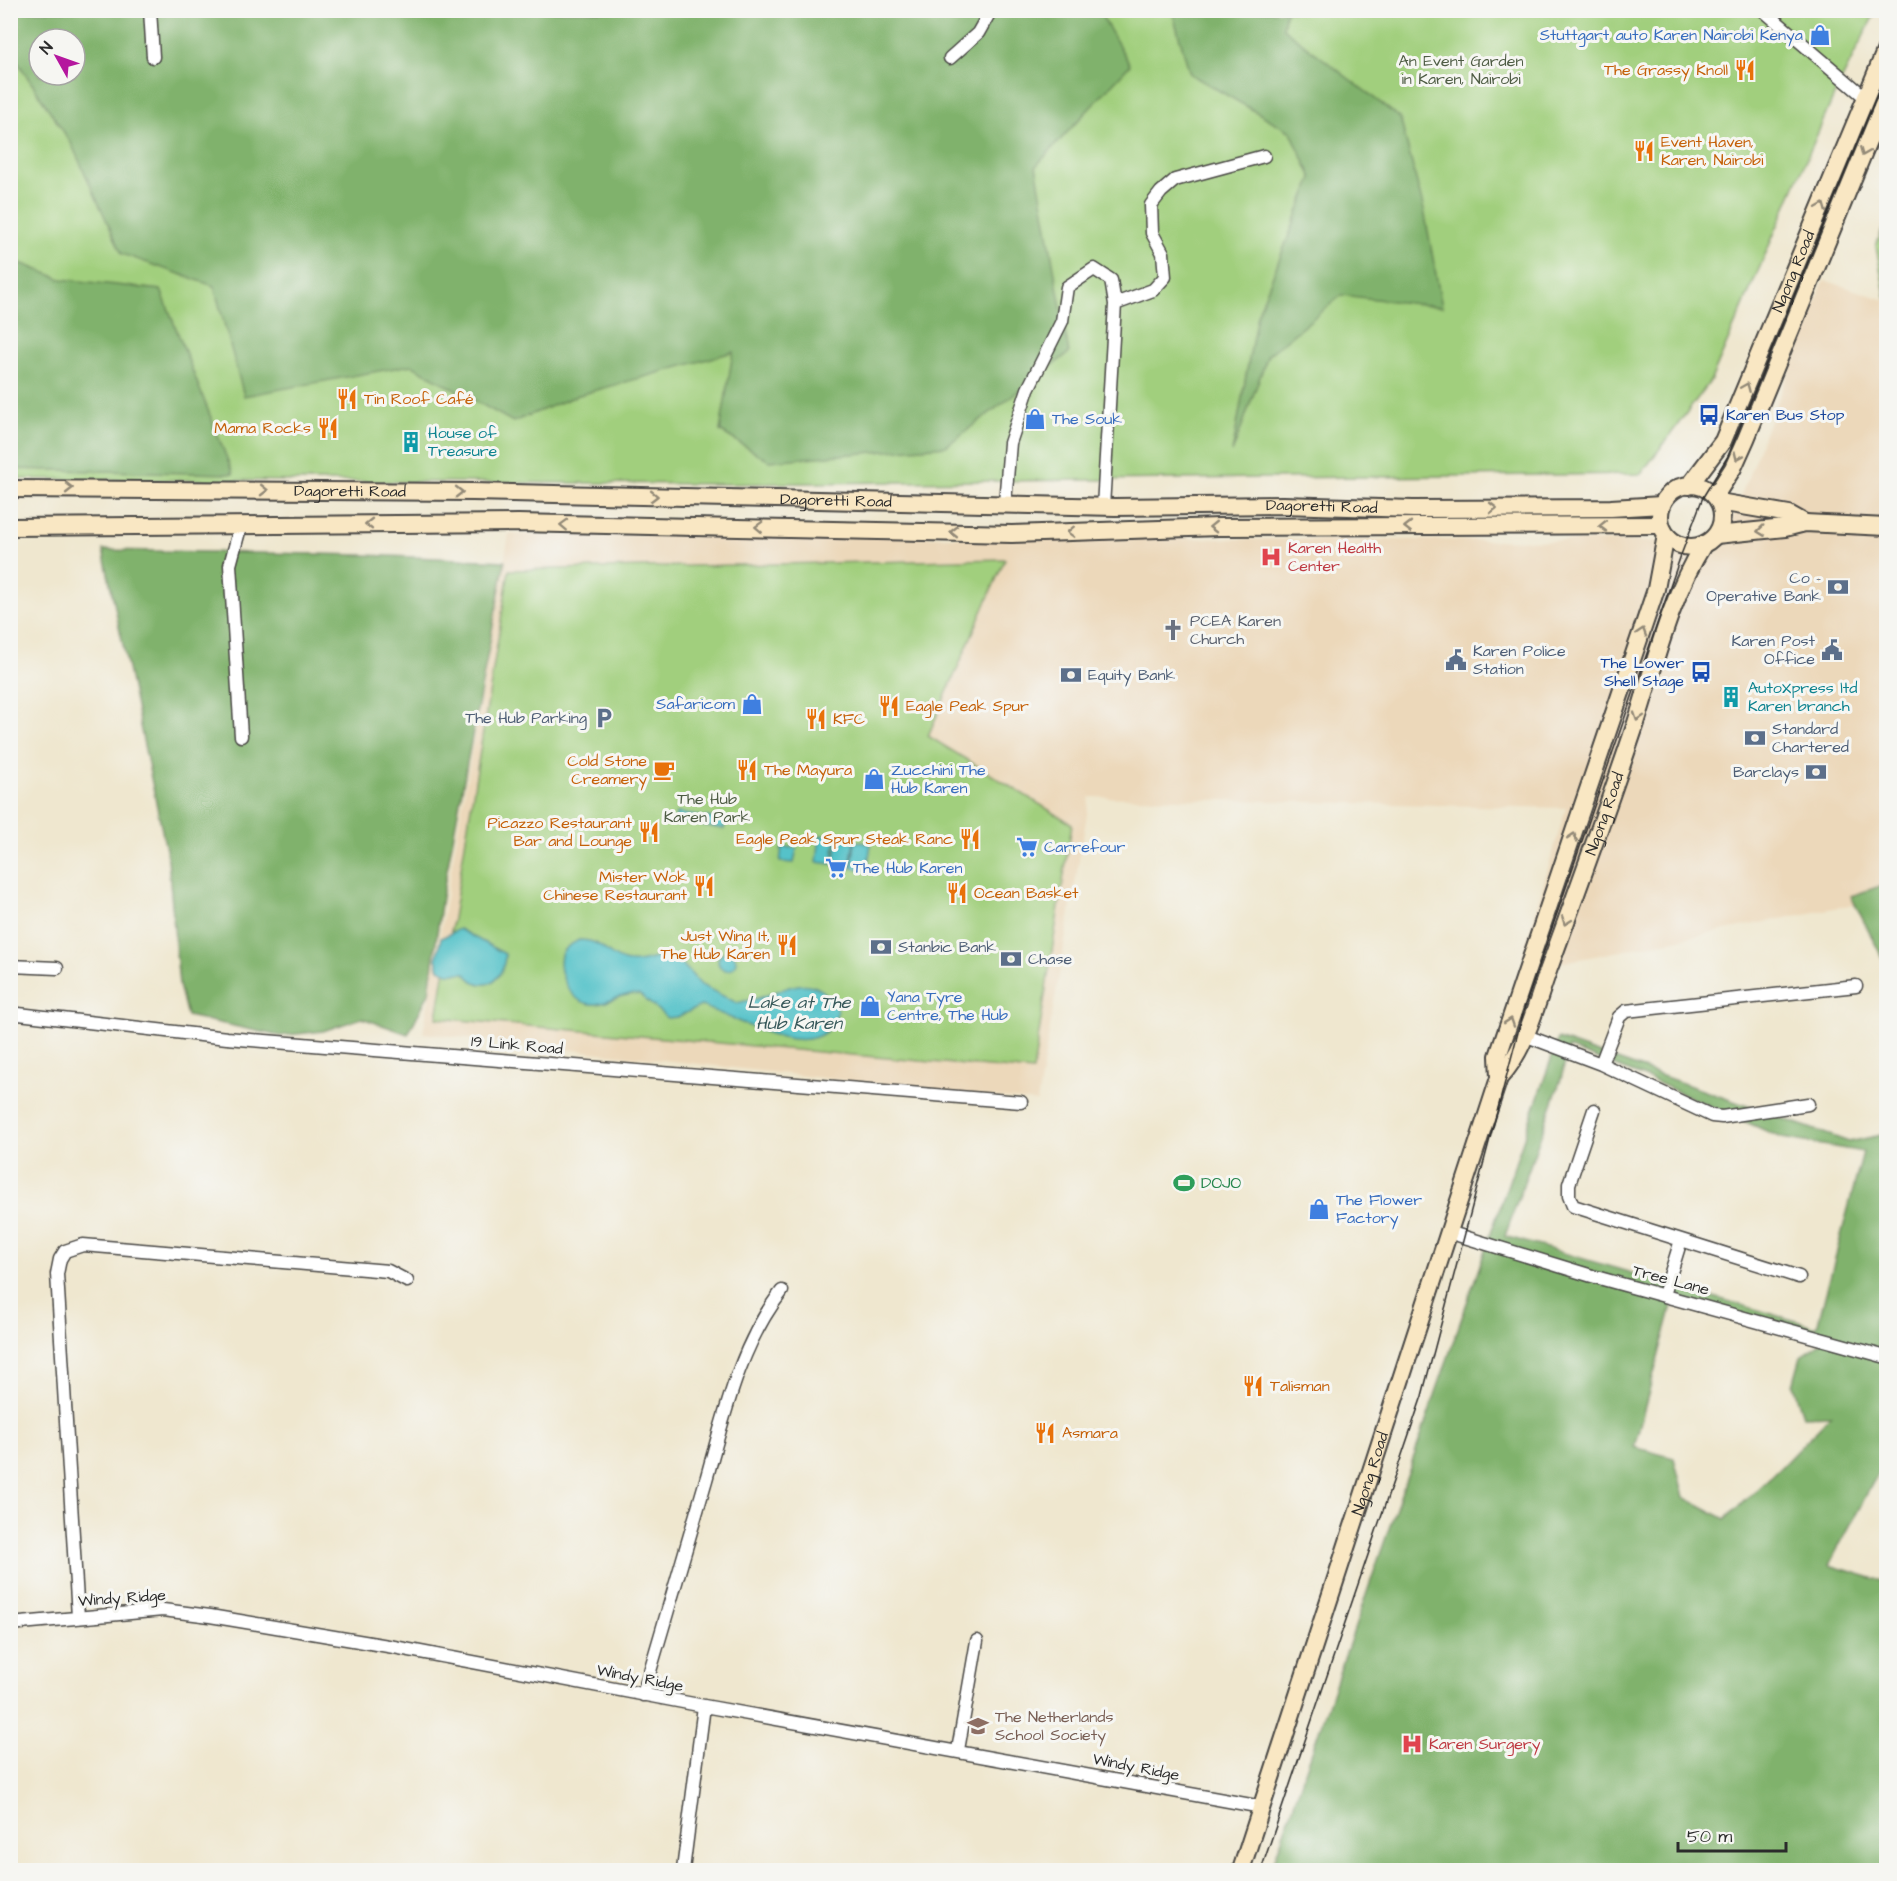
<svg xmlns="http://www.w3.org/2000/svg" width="1897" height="1881" font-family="'Architects Daughter',sans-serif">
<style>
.built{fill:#ecd8ba}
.green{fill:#a1cf7d;stroke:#667d54;stroke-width:1.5;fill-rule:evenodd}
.forest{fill:#80b26c;stroke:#566e4c;stroke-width:1.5;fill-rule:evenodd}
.water{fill:#54c2c9;stroke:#40767a;stroke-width:1.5}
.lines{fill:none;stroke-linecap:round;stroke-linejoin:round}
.minor-casing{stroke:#484744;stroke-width:15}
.secondary-casing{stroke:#484744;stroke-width:20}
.minor{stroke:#fff;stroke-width:12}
.secondary{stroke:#f9e7c3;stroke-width:16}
.tram{stroke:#2b2b2b;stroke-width:1.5}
.oneway{stroke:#928977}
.labels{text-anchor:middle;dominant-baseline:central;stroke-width:6;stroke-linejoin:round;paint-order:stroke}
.shop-label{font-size:16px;fill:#366cbe;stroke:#f6f6f2;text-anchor:start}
.park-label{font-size:16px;fill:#4e5c44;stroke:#f6f6f2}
.food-label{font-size:16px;fill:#c56008;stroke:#f6f6f2;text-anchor:start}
.street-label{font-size:16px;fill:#2b2b2b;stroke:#f6f6f2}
.transit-label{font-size:16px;fill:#164399;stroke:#f6f6f2;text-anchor:start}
.culture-label{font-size:16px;fill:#0d838f;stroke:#f6f6f2;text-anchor:start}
.health-label{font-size:16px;fill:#be3a42;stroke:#f6f6f2;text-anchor:start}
.service-label{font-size:16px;fill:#4e5e75;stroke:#f6f6f2;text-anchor:start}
.worship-label{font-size:16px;fill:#5b616d;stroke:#f6f6f2;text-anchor:start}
.leisure-label{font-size:16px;fill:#27864d;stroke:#f6f6f2;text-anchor:start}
.education-label{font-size:16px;fill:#785e54;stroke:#f6f6f2;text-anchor:start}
.water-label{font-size:18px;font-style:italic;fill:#37585a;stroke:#f6f6f2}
</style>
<rect width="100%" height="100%" fill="#f6f6f2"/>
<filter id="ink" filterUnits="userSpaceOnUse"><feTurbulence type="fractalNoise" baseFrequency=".0167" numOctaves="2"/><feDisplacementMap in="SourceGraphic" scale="12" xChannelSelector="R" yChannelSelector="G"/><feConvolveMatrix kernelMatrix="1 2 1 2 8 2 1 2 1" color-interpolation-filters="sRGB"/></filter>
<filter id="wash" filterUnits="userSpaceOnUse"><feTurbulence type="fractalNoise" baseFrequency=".008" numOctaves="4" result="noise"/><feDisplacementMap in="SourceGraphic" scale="24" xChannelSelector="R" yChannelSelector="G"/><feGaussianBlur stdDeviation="1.35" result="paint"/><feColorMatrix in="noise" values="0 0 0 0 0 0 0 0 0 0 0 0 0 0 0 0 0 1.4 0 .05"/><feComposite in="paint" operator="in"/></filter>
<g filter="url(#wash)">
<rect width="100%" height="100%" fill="#efe7cf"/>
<path class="built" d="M 1824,280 L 1886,300 L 1886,895 L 1869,901 L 1565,962 L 1522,957 L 1566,808 L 1090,797 L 1037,1102 L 423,1033 L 509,534 L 1723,542 Z"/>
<path class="green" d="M 11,11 L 1876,11 L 1836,91 L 1711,380 L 1641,474 L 719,484 L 11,479 ZM 39,39 L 75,39 L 75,75 L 39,75 Z
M 1886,221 L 1886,299 L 1876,246 Z
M 1005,559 L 928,736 L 1072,824 L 1033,1071 L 437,1018 L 509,570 Z"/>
<path class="forest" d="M 10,11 L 1099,11 L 1130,65 L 1036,166 L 1069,353 L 946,446 L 769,461 L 720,431 L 733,352 L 579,395 L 513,422 L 411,365 L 244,396 L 214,286 L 122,254 L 71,143 L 11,52 ZM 39,39 L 75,39 L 75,75 L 39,75 Z
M 1172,11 L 1286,11 L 1283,28 L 1400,118 L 1424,210 L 1442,307 L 1342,295 L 1268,355 L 1232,453 L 1257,315 L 1312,178 L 1291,132 L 1190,74 Z
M 10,259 L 61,279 L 161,290 L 233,474 L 11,469 Z
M 103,550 L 365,555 L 505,561 L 442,897 L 429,993 L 408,1034 L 362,1018 L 323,1031 L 280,1036 L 187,1016 L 179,985 L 168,859 Z
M 1886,884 L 1886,965 L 1851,896 Z
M 1558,1039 L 1849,1142 L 1886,1134 L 1886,1458 L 1829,1565 L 1886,1582 L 1886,1870 L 1271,1870 ZM 1568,1048 L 1647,1078 L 1782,1138 L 1863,1152 L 1817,1327 L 1505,1236 L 1561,1079 ZM 1673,1302 L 1829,1337 L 1801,1356 L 1793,1385 L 1803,1416 L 1831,1415 L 1781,1467 L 1725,1519 L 1684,1497 L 1674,1458 L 1634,1447 Z"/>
<path class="water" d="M 676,813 L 726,820 L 724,829 L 675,821 Z
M 820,835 L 836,838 L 832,864 L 817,862 Z
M 838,838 L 854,841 L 850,867 L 834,865 Z
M 855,841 L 871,844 L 867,870 L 852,868 Z
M 782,847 L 797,848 L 794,863 L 780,862 Z
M 459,929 L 505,954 C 505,979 483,997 465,973 L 448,973 L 439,969 L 436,959 L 441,938 Z
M 579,940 C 604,940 604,955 624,961 C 642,966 657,954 675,956 L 701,985 L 737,1003 C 746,1000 756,1000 765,996 C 795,984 818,973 838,1010 C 822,1073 737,1017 701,1006 L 677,1017 L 667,1018 L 640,995 C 619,992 607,1006 590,1004 C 570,1001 557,974 561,955 C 563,948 572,944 579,940 Z
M718 961a9 9 0 1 1 18 0a9 9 0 1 1-18 0Z"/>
</g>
<g filter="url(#ink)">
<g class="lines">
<defs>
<path id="minor" d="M 150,10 L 153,57
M 1763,10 L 1866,98
M 950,58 L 978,33 L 991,10
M 1115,304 L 1153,290 L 1165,277 L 1163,253 L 1152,233 L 1151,205 L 1161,192 L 1175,180 L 1264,156
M 1005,503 L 1010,443 L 1028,389 L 1062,321 L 1067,287 L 1094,269 L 1111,280 L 1115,304 L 1103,507
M 241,524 L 230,565 L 241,736
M 10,966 L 57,968
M 10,1013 L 227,1038 L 1021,1102
M 1524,1035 L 1601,1064 L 1712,1116 L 1722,1117 L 1808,1104
M 1601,1064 L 1619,1017 L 1626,1011 L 1856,986
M 1594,1110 L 1569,1184 L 1569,1196 L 1573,1206 L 1799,1277
M 1448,1232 L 1592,1276 L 1886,1357
M 1664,1295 L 1681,1240
M 78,1617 L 57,1274 L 60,1259 L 65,1251 L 83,1245 L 388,1271 L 407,1281
M 10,1624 L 163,1610 L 210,1616 L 394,1647 L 704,1706 L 1262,1807
M 643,1695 C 664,1623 685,1552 706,1480 C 724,1416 740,1344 782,1291
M 958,1750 L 977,1641
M 683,1870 L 704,1706"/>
<g id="secondary">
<circle cx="1691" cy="516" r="31"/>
<path id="s1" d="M 1689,486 L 1723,441 L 1886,49"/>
<path id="s2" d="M 10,489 L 473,492 L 1115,507 L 1283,505 L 1413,509 L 1611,508 L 1662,505"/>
<path d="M 1715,496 L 1733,468 L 1746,439 L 1886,98"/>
<path d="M 1719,502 L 1789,514 L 1805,523"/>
<path d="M 10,527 L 518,523 L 1012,534 L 1219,527 L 1661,525"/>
<path d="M 1716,535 L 1785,528 L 1805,523 L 1886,527"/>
<path id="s3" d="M 1499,1078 C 1527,1050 1537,999 1551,963 C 1580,883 1609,804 1636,723 C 1655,664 1670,598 1703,545"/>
<path id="s4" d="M 1241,1870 L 1499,1078 L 1498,1056 L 1656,589 L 1666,535"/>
</g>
</defs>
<use href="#minor" class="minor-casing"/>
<use href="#secondary" class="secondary-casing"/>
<use href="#minor" class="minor"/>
<use href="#secondary" class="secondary"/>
<path class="tram" d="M 1261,1870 L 1422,1396 L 1525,1006 L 1681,555 L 1703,497 L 1728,456 L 1886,73"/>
</g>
<defs><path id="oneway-chevron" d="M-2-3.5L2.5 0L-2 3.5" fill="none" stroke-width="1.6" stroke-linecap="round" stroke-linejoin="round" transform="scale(1.5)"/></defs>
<g class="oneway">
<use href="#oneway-chevron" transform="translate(1864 152) rotate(112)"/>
<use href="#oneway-chevron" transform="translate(1822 207) rotate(-68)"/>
<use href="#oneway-chevron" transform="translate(1746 387) rotate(-67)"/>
<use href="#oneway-chevron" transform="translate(1738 456) rotate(114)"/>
<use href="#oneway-chevron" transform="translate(69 488)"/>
<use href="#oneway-chevron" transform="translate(264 490) rotate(1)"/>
<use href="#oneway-chevron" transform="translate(459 492)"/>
<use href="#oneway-chevron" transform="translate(654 496) rotate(1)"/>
<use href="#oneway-chevron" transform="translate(1493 508)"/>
<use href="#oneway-chevron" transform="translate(369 524) rotate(180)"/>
<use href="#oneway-chevron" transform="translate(564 525) rotate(-178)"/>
<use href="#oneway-chevron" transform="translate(1603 526) rotate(179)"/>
<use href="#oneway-chevron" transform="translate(759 527) rotate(-178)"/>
<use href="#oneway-chevron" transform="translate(1213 527) rotate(179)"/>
<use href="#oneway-chevron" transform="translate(1408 527) rotate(-180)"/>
<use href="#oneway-chevron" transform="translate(1761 531) rotate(173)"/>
<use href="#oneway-chevron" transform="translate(954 532) rotate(-179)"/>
<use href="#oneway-chevron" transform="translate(1071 532) rotate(178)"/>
<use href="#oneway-chevron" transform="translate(1642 632) rotate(-72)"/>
<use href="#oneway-chevron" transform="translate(1638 717) rotate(108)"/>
<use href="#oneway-chevron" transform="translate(1573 837) rotate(-72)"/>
<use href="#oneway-chevron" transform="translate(1566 921) rotate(111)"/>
<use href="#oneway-chevron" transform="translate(1510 1022) rotate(-71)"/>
</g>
</g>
<defs>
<symbol id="shop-bare" viewBox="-9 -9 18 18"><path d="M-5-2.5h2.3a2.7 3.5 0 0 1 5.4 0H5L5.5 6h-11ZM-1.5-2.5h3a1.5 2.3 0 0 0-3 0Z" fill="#3f7fe0" stroke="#f6f6f2" stroke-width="2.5" paint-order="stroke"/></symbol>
<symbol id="restaurant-bare" viewBox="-9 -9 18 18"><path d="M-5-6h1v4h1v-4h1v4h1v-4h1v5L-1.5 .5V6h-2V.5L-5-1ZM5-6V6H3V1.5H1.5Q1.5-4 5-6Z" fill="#e8710a" stroke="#f6f6f2" stroke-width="2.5" paint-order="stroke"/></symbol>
<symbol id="bus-bare" viewBox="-9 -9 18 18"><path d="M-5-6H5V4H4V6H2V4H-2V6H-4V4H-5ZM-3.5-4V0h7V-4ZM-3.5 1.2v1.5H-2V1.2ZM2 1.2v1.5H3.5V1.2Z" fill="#1a4fb4" stroke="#f6f6f2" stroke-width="2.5" paint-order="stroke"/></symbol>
<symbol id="building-bare" viewBox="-9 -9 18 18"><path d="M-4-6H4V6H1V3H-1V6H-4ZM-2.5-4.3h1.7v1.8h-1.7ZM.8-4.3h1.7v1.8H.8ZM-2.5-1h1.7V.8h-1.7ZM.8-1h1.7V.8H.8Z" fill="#0f9aa8" stroke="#f6f6f2" stroke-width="2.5" paint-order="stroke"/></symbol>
<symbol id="hospital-bare" viewBox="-9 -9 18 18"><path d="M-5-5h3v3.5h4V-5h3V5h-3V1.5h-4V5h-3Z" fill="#e0444e" stroke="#f6f6f2" stroke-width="2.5" paint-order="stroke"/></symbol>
<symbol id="bank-bare" viewBox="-9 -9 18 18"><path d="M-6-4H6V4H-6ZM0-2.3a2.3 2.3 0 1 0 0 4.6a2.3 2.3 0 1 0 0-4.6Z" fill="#5c6f8a" stroke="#f6f6f2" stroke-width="2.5" paint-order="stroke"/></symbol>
<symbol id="church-bare" viewBox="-9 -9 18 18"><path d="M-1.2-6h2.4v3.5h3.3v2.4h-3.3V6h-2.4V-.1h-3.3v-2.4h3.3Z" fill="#6b7280" stroke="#f6f6f2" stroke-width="2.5" paint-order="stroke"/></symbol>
<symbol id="civic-bare" viewBox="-9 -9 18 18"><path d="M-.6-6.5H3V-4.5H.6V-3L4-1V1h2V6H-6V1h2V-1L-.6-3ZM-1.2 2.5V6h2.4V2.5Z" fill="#5c6f8a" stroke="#f6f6f2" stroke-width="2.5" paint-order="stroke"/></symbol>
<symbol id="parking-bare" viewBox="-9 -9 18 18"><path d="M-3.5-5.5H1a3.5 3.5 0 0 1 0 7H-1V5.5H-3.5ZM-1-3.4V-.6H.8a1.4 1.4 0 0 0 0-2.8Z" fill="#5c6f8a" stroke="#f6f6f2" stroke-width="2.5" paint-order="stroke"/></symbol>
<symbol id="cafe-bare" viewBox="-9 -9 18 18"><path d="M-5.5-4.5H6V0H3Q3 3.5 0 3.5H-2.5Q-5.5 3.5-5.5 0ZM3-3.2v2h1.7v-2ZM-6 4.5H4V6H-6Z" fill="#e8710a" stroke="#f6f6f2" stroke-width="2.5" paint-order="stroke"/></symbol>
<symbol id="supermarket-bare" viewBox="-9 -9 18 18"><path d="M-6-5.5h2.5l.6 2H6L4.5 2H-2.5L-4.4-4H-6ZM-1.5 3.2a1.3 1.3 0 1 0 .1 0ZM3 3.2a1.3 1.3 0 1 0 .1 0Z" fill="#3f7fe0" stroke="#f6f6f2" stroke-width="2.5" paint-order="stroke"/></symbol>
<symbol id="stadium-bare" viewBox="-9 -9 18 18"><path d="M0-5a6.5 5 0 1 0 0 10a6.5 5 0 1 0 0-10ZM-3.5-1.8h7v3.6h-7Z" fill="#2e9e5b" stroke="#f6f6f2" stroke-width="2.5" paint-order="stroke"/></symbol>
<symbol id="school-bare" viewBox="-9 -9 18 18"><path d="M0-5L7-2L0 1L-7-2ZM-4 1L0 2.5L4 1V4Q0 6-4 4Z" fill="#8d6e63" stroke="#f6f6f2" stroke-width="2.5" paint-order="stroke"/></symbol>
</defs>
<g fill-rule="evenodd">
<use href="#shop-bare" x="1805" y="20" width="30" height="30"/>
<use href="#restaurant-bare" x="1730" y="55" width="30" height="30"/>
<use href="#restaurant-bare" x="1629" y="136" width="30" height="30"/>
<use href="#restaurant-bare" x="332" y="384" width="30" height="30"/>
<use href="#bus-bare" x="1694" y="400" width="30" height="30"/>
<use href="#shop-bare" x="1020" y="404" width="30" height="30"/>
<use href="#restaurant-bare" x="313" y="413" width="30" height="30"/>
<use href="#building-bare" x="396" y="427" width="30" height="30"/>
<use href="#hospital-bare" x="1256" y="542" width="30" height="30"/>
<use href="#bank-bare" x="1823" y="572" width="30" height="30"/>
<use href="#church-bare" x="1158" y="615" width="30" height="30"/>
<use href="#civic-bare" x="1817" y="635" width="30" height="30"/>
<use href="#civic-bare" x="1441" y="645" width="30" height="30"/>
<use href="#bus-bare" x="1686" y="657" width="30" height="30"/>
<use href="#bank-bare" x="1056" y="660" width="30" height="30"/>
<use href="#building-bare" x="1716" y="682" width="30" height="30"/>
<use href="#shop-bare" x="737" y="689" width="30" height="30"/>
<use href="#restaurant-bare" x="874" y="691" width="30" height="30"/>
<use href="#parking-bare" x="589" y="703" width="30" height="30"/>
<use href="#restaurant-bare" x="801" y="704" width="30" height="30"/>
<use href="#bank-bare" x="1740" y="723" width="30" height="30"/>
<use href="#cafe-bare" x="649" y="755" width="30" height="30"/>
<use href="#restaurant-bare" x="732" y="755" width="30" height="30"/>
<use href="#bank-bare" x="1801" y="757" width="30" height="30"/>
<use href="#shop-bare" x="859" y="764" width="30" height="30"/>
<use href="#restaurant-bare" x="634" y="817" width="30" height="30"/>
<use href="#restaurant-bare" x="955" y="824" width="30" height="30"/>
<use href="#supermarket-bare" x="1012" y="832" width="30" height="30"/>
<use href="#supermarket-bare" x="821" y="853" width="30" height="30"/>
<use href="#restaurant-bare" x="689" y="871" width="30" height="30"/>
<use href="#restaurant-bare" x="942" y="878" width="30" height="30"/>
<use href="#restaurant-bare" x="772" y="930" width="30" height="30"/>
<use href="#bank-bare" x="866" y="932" width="30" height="30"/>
<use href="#bank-bare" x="996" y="944" width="30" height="30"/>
<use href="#shop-bare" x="855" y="991" width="30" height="30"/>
<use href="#stadium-bare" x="1169" y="1168" width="30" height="30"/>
<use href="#shop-bare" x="1304" y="1194" width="30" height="30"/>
<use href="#restaurant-bare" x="1238" y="1371" width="30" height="30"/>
<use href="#restaurant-bare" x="1030" y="1418" width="30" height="30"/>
<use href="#school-bare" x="963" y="1711" width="30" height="30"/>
<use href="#hospital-bare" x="1397" y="1729" width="30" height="30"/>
</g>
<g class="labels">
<g class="shop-label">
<text x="1803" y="35" text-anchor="end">Stuttgart auto Karen Nairobi Kenya</text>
<text x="1052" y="419">The Souk</text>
<text x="735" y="704" text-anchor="end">Safaricom</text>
<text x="891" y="770">Zucchini The<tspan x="891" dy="18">Hub Karen</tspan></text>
<text x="1044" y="847">Carrefour</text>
<text x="853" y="868">The Hub Karen</text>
<text x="887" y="997">Yana Tyre<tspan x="887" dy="18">Centre, The Hub</tspan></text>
<text x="1336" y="1200">The Flower<tspan x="1336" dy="18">Factory</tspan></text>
</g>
<g class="park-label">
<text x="1461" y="61">An Event Garden<tspan x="1461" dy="18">in Karen, Nairobi</tspan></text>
<text x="707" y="799">The Hub<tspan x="707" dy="18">Karen Park</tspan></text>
</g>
<g class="food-label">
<text x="1728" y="70" text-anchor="end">The Grassy Knoll</text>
<text x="1661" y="142">Event Haven,<tspan x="1661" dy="18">Karen, Nairobi</tspan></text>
<text x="364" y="399">Tin Roof Café</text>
<text x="311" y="428" text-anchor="end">Mama Rocks</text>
<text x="906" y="706">Eagle Peak Spur</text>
<text x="833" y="719">KFC</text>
<text x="647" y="761" text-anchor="end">Cold Stone<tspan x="647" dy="18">Creamery</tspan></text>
<text x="764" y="770">The Mayura</text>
<text x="632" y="823" text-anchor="end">Picazzo Restaurant<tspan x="632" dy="18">Bar and Lounge</tspan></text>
<text x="953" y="839" text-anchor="end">Eagle Peak Spur Steak Ranc</text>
<text x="687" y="877" text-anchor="end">Mister Wok<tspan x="687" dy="18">Chinese Restaurant</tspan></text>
<text x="974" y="893">Ocean Basket</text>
<text x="770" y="936" text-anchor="end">Just Wing It,<tspan x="770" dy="18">The Hub Karen</tspan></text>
<text x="1270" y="1386">Talisman</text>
<text x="1062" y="1433">Asmara</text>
</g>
<g class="street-label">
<text stroke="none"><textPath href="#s1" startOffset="240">Ngong Road</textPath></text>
<text stroke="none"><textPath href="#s2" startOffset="340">Dagoretti Road</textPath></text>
<text stroke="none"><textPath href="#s2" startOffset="826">Dagoretti Road</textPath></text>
<text stroke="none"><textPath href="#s2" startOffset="1312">Dagoretti Road</textPath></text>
<text stroke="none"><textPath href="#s3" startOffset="286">Ngong Road</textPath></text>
<text transform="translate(517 1045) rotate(5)">19 Link Road</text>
<text transform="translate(1671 1280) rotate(15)">Tree Lane</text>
<text stroke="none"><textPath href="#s4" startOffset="417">Ngong Road</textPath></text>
<text transform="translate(122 1598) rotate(-4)">Windy Ridge</text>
<text transform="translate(640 1678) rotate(11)">Windy Ridge</text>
<text transform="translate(1136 1767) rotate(11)">Windy Ridge</text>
</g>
<g class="transit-label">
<text x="1726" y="415">Karen Bus Stop</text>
<text x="1684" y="663" text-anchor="end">The Lower<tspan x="1684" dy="18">Shell Stage</tspan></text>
</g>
<g class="culture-label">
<text x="428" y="433">House of<tspan x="428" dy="18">Treasure</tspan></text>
<text x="1748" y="688">AutoXpress ltd<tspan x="1748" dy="18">Karen branch</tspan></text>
</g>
<g class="health-label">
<text x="1288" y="548">Karen Health<tspan x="1288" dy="18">Center</tspan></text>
<text x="1429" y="1744">Karen Surgery</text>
</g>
<g class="service-label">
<text x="1821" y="578" text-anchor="end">Co -<tspan x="1821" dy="18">Operative Bank</tspan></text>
<text x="1815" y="641" text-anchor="end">Karen Post<tspan x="1815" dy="18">Office</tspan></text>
<text x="1473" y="651">Karen Police<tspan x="1473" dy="18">Station</tspan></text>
<text x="1088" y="675">Equity Bank</text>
<text x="587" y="718" text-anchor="end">The Hub Parking</text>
<text x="1772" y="729">Standard<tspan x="1772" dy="18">Chartered</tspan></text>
<text x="1799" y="772" text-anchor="end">Barclays</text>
<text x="898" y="947">Stanbic Bank</text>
<text x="1028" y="959">Chase</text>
</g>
<g class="worship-label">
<text x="1190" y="621">PCEA Karen<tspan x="1190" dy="18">Church</tspan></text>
</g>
<g class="leisure-label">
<text x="1201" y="1183">DOJO</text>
</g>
<g class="education-label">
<text x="995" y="1717">The Netherlands<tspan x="995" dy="18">School Society</tspan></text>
</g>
<g class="water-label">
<text x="799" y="1002">Lake at The<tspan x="799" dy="21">Hub Karen</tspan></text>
</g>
</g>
<rect width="1897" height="1881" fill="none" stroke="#f6f6f2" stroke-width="36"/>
<g transform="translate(57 57) rotate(310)"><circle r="28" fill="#f6f6f2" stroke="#a5a5a2" stroke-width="1.5"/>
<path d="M0-4.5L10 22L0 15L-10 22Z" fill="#b5179e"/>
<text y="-9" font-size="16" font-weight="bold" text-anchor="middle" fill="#2b2b2b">N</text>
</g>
<path d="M1678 1842v9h108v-9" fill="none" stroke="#2b2b2b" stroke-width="3"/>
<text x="1687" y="1842" font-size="18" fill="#2b2b2b" stroke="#f6f6f2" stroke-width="4.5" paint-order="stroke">50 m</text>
</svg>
